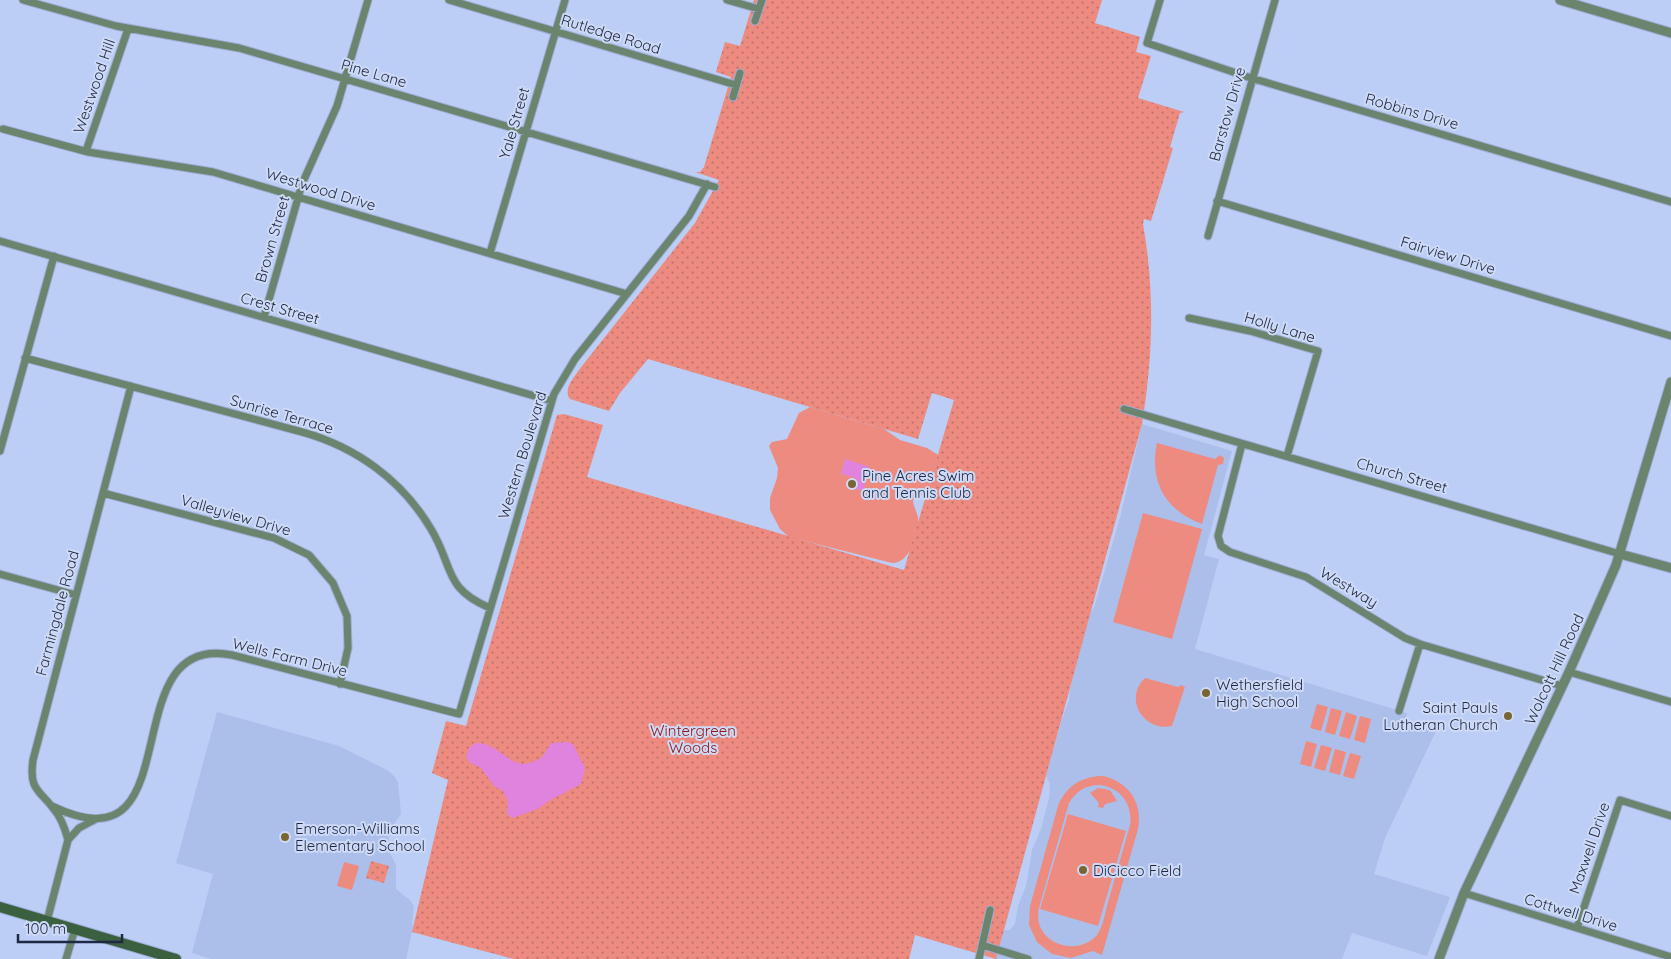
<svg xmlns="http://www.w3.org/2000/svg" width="1671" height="959" font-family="Quicksand,sans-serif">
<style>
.built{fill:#acbfeb}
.grass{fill:#ed8b80;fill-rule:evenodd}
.park{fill:url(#park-dots)}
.water{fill:#e083df}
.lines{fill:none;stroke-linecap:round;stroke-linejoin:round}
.minor-casing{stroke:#9cacd2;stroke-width:9}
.tertiary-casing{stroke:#9cacd2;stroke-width:11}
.secondary-casing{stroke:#9cacd2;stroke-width:12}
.minor{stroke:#6a846d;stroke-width:7}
.tertiary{stroke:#6a846d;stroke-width:9}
.secondary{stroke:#3a603f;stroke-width:10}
.poi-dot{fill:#796534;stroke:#cedaf6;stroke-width:2}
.labels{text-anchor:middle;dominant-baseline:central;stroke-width:4;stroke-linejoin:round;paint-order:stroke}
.street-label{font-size:15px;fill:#1e2842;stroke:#cedaf6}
.poi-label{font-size:15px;fill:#1e2842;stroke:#cedaf6;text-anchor:start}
.park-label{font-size:15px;fill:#8c1514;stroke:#cedaf6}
</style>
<defs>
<pattern id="park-dots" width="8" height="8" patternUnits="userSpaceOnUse" patternTransform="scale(1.25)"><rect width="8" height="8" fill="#ed8b80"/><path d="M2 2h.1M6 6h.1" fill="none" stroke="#bf726a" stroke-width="1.8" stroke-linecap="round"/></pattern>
</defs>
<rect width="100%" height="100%" fill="#bccdf6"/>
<path class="built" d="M 1142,424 L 1232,451 L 1204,555 L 1219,559 L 1195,649 L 1407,713 L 1406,721 L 1436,731 L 1385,838 L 1374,874 L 1450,897 L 1427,956 L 1352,933 L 1342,959 L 996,959 L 1004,930 L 1010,930 L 1015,924 L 1018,906 L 1026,886 L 1032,850 L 1041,829 L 1049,798 L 1050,784 L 1046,776 L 1061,722 L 1069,700 L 1070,688 L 1090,613 L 1094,608 L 1121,514 Z
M 217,712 L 339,746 L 387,770 L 394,776 L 398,782 L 401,814 L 389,831 L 388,849 L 396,865 L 396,889 L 411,901 L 414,907 L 412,922 L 413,927 L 406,959 L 211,959 L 192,953 L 213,874 L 176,863 Z"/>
<path class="grass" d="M 810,407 L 884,429 L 900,440 L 927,448 L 938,455 L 927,494 L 916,497 L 913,500 C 913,507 918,513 918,519 C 919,534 909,564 892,563 L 789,537 L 780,529 L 770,510 L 770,498 L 777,478 L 778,468 L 769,446 L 772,442 L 787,439 L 799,413 Z
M 1157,443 L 1215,459 L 1220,455 L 1224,458 L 1223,464 L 1218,465 L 1202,524 C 1165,510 1149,482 1157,443 Z
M 1143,513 L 1202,529 L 1172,639 L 1113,622 Z
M 1145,678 L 1178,687 L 1181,685 L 1185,687 L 1172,726 C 1144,732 1123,699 1145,678 Z
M 1317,704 L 1328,707 L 1321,731 L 1310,728 Z
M 1331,708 L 1342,711 L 1335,735 L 1325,732 Z
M 1346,712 L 1357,716 L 1350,739 L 1339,736 Z
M 1360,716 L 1371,719 L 1365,743 L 1354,740 Z
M 1306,741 L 1317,744 L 1311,767 L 1300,764 Z
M 1321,745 L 1332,748 L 1325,771 L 1314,768 Z
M 1335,749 L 1346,752 L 1340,775 L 1329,772 Z
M 1350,753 L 1361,756 L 1354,779 L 1343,776 Z
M 1103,776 C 1129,782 1143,803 1138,829 L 1102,955 L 1093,951 L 1071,958 L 1052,954 L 1037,942 L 1029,925 L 1030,906 L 1058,806 C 1066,786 1082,776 1103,776 ZM 1100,785 C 1121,788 1133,805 1130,825 C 1123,850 1116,874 1109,899 C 1105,911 1104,925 1097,935 C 1076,959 1031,942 1039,908 L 1069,803 C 1076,791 1086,785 1100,785 Z
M 1098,788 L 1110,790 L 1117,801 L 1105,804 L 1103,808 L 1098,807 L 1099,803 L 1090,793 Z
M 1068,814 L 1126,831 L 1098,926 L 1040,909 Z
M 344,862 L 359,866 L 352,890 L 337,886 Z"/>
<path class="park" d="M 754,0 L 1102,0 L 1095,23 L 1140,37 L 1136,52 L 1151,56 L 1138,98 L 1184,112 L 1180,113 L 1170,147 L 1173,148 L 1151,221 L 1144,219 L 1143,224 C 1155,292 1153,356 1142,424 L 996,959 L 915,935 L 909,959 L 514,959 L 412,932 L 448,780 L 432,773 L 446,721 L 466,726 L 557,415 L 564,414 L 603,425 L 587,477 L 904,570 L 954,400 L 932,393 L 918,439 L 648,359 L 620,393 L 609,411 L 570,399 C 562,389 576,375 582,366 L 695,223 L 719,180 L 695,172 L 700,172 L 704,167 L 731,77 L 716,72 L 725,42 L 740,46 Z
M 371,861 L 389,866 L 384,883 L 366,878 Z"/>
<path class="water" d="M 845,459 L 870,467 L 863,491 L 853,488 L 856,478 L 841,474 Z
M 568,742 L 573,744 L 585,768 L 581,784 L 552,799 L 537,809 L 513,818 L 507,814 L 508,802 L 503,791 L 494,786 L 481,768 L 469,762 L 466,756 C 476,725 503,759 518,763 C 524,765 532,763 537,760 C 547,756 545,749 552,743 Z"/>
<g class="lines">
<defs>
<path id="minor" d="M 23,0 L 116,26 L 239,48 L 715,187
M 449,0 L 736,85
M 727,0 L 759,9
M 1160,0 L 1147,43 L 1251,78 L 1671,202
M 755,21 L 762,0
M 733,97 L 740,73
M 3,129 L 88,152 L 213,172 L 627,294
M 86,151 L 128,29
M 1217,201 L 1671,336
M 1208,236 L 1275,0
M 0,241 L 552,401
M 490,253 L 565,0
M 264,317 L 302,184 L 337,106 L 368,0
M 1189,318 L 1250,331 L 1318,351 L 1287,456
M 25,358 L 302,432 C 356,447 402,480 431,529 C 454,567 443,588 490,608
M 1124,409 L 1620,554
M 1242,444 L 1218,536 L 1221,546 L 1230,552 L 1306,577 L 1405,638 L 1420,644 L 1562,686
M 0,451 L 54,256
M 103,493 L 274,538 L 309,555 L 333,583 L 347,616 L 348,648 L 340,684
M 0,574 L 76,595
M 1569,672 L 1671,702
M 1399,711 L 1420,644
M 52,806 C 196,876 109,631 232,655 L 459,714 L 554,394 L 575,359 L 689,216 L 707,184
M 68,840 C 65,828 61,817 53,808 C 38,789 29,789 33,760 L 131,386
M 1464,893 L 1671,957
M 47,921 L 68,840 L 79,828 L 96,819
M 1577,928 L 1620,800 L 1671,816
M 982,945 L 1028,959
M 66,959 L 75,929
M 979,959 L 990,910"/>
<path id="tertiary" d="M 1560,0 L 1671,33
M 1620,554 L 1671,568
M 1439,959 L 1464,893 L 1569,672 L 1616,565 L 1671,382"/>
<path id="secondary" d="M 0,907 L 176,959"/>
</defs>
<use href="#minor" class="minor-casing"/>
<use href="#tertiary" class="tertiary-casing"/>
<use href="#secondary" class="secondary-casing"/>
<use href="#minor" class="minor"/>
<use href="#tertiary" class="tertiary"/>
<use href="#secondary" class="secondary"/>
</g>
<g class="poi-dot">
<circle cx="852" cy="484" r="5"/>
<circle cx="1206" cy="693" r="5"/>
<circle cx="1508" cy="716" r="5"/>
<circle cx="285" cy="837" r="5"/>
<circle cx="1083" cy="870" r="5"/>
</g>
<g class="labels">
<g class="street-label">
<text transform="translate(611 34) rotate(17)">Rutledge Road</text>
<text transform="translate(374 73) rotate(16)">Pine Lane</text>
<text transform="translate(94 86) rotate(-71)">Westwood Hill</text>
<text transform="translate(1412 111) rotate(16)">Robbins Drive</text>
<text transform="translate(1227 114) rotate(-74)">Barstow Drive</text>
<text transform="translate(514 123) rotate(-74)">Yale Street</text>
<text transform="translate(321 189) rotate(17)">Westwood Drive</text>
<text transform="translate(272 239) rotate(-74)">Brown Street</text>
<text transform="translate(1448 255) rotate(17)">Fairview Drive</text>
<text transform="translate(280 308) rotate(16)">Crest Street</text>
<text transform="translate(1280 327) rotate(17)">Holly Lane</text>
<text transform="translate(282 414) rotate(16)">Sunrise Terrace</text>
<text transform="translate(522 455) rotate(-73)">Western Boulevard</text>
<text transform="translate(1402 475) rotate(16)">Church Street</text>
<text transform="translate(236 515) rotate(16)">Valleyview Drive</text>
<text transform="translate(1349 587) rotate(31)">Westway</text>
<text transform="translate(57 613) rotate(-75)">Farmingdale Road</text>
<text transform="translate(290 657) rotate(14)">Wells Farm Drive</text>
<text transform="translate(1554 669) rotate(-65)">Wolcott Hill Road</text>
<text transform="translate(1589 848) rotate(-71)">Maxwell Drive</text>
<text transform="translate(1571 912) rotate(17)">Cottwell Drive</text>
</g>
<g class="poi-label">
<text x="862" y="475">Pine Acres Swim<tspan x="862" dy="17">and Tennis Club</tspan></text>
<text x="1216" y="684">Wethersfield<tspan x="1216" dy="17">High School</tspan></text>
<text x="1498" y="707" text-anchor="end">Saint Pauls<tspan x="1498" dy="17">Lutheran Church</tspan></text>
<text x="295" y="828">Emerson-Williams<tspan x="295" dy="17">Elementary School</tspan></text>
<text x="1093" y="870">DiCicco Field</text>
</g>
<g class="park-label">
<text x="693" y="730">Wintergreen<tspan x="693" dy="17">Woods</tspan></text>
</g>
</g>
<path d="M18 934v8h104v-8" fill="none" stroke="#1e2842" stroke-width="2.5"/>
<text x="25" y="934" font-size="15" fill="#1e2842" stroke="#cedaf6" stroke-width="4" paint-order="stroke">100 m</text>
</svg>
